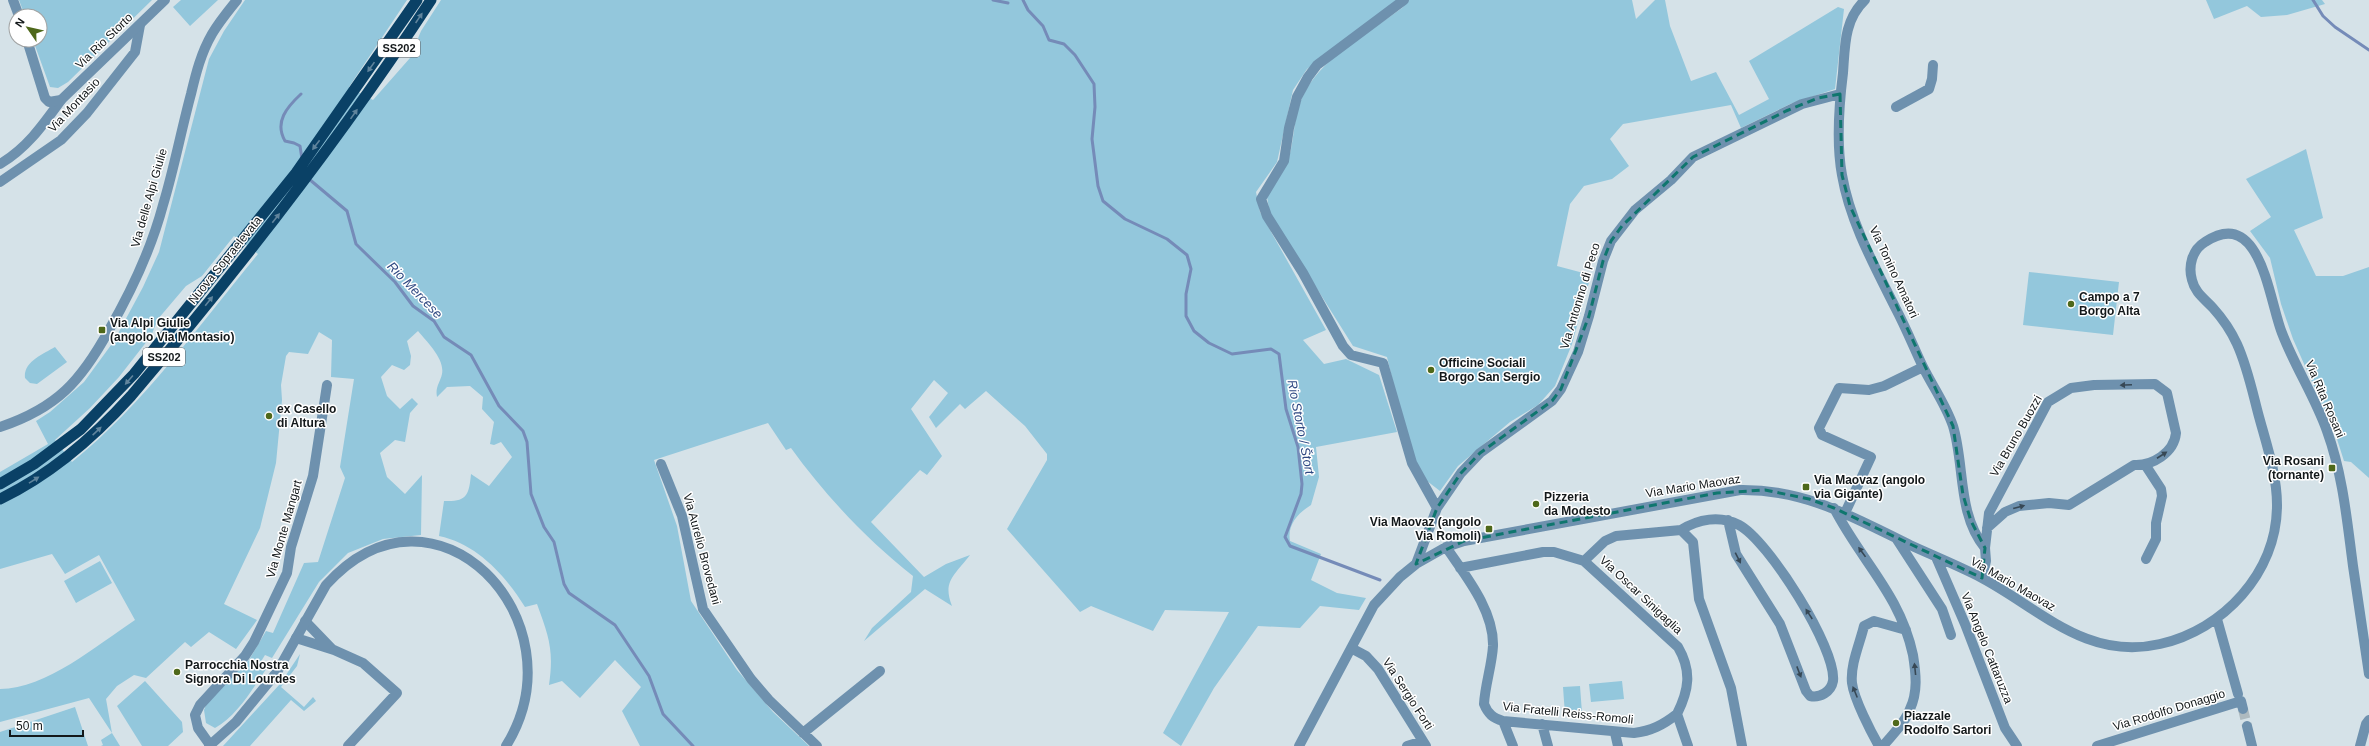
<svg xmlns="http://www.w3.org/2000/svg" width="2369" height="746" font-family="Arial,sans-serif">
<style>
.green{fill:#93c7dc;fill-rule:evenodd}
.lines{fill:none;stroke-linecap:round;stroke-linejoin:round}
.stream{stroke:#758bb8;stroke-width:3}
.minor-tunnel{stroke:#aebabf;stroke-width:10;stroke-dasharray:10 5;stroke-linecap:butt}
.minor{stroke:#6e91ae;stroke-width:10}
.tertiary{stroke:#6e91ae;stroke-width:10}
.trunk{stroke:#0a4166;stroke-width:11}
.oneway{fill:#60849c}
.oneway2{fill:#374855}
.marked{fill:none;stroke:#0f766e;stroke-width:3;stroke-dasharray:8 5;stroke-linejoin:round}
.poi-dot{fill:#4e681a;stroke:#fff;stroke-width:1.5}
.labels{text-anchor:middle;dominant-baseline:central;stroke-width:3;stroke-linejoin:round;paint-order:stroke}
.shield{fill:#fff;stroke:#5a5d5f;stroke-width:1}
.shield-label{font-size:11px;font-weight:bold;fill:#13181a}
.street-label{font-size:12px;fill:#13181a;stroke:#fff}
.poi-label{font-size:12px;font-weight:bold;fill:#13181a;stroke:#fff;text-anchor:start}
.water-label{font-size:13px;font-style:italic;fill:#2e4882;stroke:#fff}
</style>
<rect width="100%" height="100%" fill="#d5e2e8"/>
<path class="green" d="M 19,0 L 152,0 L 68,82 L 58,88 L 50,87 L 33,40 L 40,40 L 40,16 L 25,16 Z
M 181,0 L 218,0 L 190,26 L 173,7 Z
M 245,0 L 407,0 L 349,87 L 373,100 L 410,58 L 421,31 L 441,0 L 1397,0 L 1307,69 L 1293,90 L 1277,162 L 1256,192 L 1260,212 L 1326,330 L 1303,340 L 1324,364 L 1346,359 L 1379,375 L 1397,432 L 1316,447 L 1319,477 L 1311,505 C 1298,513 1287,525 1290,541 L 1321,554 L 1311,580 L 1337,593 L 1366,598 L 1359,610 L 1320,606 L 1300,628 L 1258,626 L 1214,688 L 1181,746 L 1163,733 L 1229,612 L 1165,610 L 1153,631 L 1091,606 L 1080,612 L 1007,529 L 1047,460 L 1047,454 L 1025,426 L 986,391 L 965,409 L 960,404 L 936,428 L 929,417 L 948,393 L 934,380 L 911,409 L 942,456 L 927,475 L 920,470 L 871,522 L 924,577 L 946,564 L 970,555 C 955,575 942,581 952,606 L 925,589 L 864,641 L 872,628 L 911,592 L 913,576 C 867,540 825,495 791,448 L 786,450 L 768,423 L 654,460 L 677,526 L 691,601 L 737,670 L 773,712 L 809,746 L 640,746 L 622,711 L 641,687 L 615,660 L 580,698 L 562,681 L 549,685 C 554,650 549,637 537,604 L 525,607 C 505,575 477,544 439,536 L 444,501 C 467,502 469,495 471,474 L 489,486 L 512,457 L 501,442 L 494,445 L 490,444 L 494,422 L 482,409 L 483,397 L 470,386 L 447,387 L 437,397 C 435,387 440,383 442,374 C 445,359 427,342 418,331 L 407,341 L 411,356 L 410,365 L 404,370 L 392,365 L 381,377 L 387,396 L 400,409 L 412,398 L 418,404 L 410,413 L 405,442 L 395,440 L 380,453 L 387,477 L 405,494 L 422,475 L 421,535 L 383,539 L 348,553 L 319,582 L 272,658 L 265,655 L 260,663 L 267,668 C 253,688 237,716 215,728 L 206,723 L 204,710 L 208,700 L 249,660 L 266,631 L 273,633 L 304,563 L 318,562 L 345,478 L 340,467 L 354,379 L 331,377 L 332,340 L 319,332 L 308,354 L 289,352 L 286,356 L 281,385 L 282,400 L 276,463 L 260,528 L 224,604 L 257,620 L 236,649 L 209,632 L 191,647 L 185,642 L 146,678 L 134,675 L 117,686 L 106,699 L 112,733 L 120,746 L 101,746 L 103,745 L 101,740 L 112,733 L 89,698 L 0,722 L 0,689 C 46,689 97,645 135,620 L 99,555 L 65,574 L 52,554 L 0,569 L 0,472 L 48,444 L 36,421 L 50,412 L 84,382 L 114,341 L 143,287 L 159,252 L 209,59 L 224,31 ZM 234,236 L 258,254 C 199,325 144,404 72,462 L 55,440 L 90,408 L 119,377 L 151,336 L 158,319 L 186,286 L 202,276 Z
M 1409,0 L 1632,0 L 1636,19 L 1655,0 L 1665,0 L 1670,26 L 1691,81 L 1716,72 L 1739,115 L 1769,99 L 1749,61 L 1838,7 L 1844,9 L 1835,89 L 1790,104 L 1741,128 L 1731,105 L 1623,124 L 1610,139 L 1629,166 L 1612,179 L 1584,186 L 1570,204 L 1557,266 L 1591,275 L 1572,344 L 1555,386 L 1538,405 L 1510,422 L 1458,466 L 1440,491 L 1427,481 L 1409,449 L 1387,357 L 1353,346 L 1270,214 L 1267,197 C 1276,182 1288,166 1291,149 C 1295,129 1295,108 1306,90 C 1325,56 1371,31 1402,8 Z
M 2206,0 L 2322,0 L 2325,4 L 2287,15 L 2261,17 L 2247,6 L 2214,19 Z
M 2306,149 L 2323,218 L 2294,230 L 2316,276 L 2343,276 L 2369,267 L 2369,478 L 2351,462 L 2344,461 L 2336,436 L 2293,339 L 2281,304 L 2270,258 L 2250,231 L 2271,217 L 2246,179 Z
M 2029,272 L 2119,282 L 2113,335 L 2023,325 Z
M 55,347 L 67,362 L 37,384 L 30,383 L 25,378 C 23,362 43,354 55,347 Z
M 100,561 L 112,583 L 76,603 L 64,581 Z
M 300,654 L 297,666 L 281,687 L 304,707 L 313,697 L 316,701 L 304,711 L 291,700 L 250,746 L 223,746 L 280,684 Z
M 145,681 L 182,722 L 183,732 L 168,746 L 142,746 L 117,706 Z
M 1622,681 L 1624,699 L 1591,702 L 1589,684 Z
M 1580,686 L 1582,713 L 1565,715 L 1563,687 Z
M 75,707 L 88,746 L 0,746 L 0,732 Z"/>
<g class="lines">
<path class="stream" d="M 993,0 L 1008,3
M 1023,0 L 1028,10 L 1043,26 L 1049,40 L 1064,44 L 1075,55 L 1094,84 L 1095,107 L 1092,139 L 1098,186 L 1103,201 L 1125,219 L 1167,239 L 1187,255 L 1191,269 L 1186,294 L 1186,316 L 1194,331 L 1209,343 L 1232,354 L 1271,349 L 1279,354 L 1286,409 L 1298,447 L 1302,484 L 1301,494 L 1285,537 L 1290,546 L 1380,580
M 2313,0 L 2323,16 L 2335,27 L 2369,50
M 301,94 C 287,107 274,122 285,141 L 294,143 L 300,146 L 302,159
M 309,179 L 347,211 L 356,244 L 360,248 L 395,282 L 413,306 L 434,321 L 444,337 L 471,355 L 499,406 L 523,431 L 527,442 L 531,494 L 544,527 L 554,542 L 564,584 L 569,593 L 615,625 L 649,676 L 663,714 L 693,746"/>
<path class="minor-tunnel" d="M 2243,709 L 2247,726"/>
<path class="minor" d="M 1404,0 L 1317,65 L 1308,77 L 1297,97 L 1289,128 L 1284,161 L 1261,199 L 1267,216 L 1303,273 L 1343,346 L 1351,355 L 1383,363 L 1412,463 L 1437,508
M 1865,0 C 1844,20 1845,46 1843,73 C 1839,105 1836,143 1842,175 C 1850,222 1875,267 1896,309 C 1906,328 1914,348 1923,367 C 1933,387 1946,405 1953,426 C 1965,465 1957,514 1985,548
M 1896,107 L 1929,89 L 1932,79 L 1933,65
M 0,164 C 27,148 43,125 61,100
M 0,182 L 61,140 L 87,113 L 135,52 L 140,25
M 661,464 L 682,516 L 703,609 L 751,679 L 769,700 L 817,746
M 1834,508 C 1861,561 1900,594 1913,655 C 1916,674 1918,692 1910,709 C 1905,723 1892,735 1883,746
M 1845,513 L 1871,457 L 1822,435 L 1819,428 L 1839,388 L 1869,390 L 1884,386 L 1923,367
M 1681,530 L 1693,542 L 1699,599 L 1731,688 L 1742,746
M 1896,538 L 1942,609 L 1951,635
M 1446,547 C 1465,575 1494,610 1493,646 C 1492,665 1485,685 1484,704 C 1488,714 1493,718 1503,721 L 1634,733 C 1651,731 1663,725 1677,714
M 1936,557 L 1965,624 L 2005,728 L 2017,746
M 2146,559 L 2156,539 L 2156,523 L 2162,496 L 2161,489 L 2146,466
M 1584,561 L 1605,541 L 1616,536 L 1681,530 C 1698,519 1720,515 1739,525 C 1768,540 1837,649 1833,681 C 1831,692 1820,698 1810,696 L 1806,691 L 1780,624 L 1736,554 L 1728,520
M 1416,564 L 1437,508 L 1461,473 L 1480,453 L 1552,401 L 1561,389 L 1578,352 L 1589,316 L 1603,261 L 1611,241 L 1635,210 L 1671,180 L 1693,157 L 1802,104 L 1840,94
M 1460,568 L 1543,552 L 1554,552 L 1584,561 L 1678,647 C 1692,671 1689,690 1677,714 L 1688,746
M 1982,578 L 1986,561 L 1985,548 L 1989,513 L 2048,402 L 2071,388 L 2094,385 L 2155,384 L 2167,393 L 2176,433 C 2174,453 2152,466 2134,465 L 2069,505 L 2049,503 L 2019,506 L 2005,512 L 1987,528
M 2217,619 L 2238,694
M 305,621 L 332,649
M 296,638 L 334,650 L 363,663 L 397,693 L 348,746
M 1351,648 L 1366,656 L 1378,669 L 1426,746
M 1503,721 L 1513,746
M 1542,724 L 1548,746
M 2247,726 L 2252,746
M 803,733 L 880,671
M 1615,733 L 1618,746
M 210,745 L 198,728 L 195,715 L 200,705 L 245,656 L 254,642 L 287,573 L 291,547 L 313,476 L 327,385
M 1299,746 L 1374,605 L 1400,577 L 1416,564 L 1446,547 L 1464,541 L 1740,490 C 1805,489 1853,517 1910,545 C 1934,556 1959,566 1982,578 C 2040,609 2087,661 2160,644 C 2223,630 2277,573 2277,505 C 2277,474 2266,443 2258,413 C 2252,390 2247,366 2237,344 C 2231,331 2223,319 2213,308 C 2205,299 2195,293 2192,280 C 2188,266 2192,250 2205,242 C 2261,205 2269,301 2282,333 C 2295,367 2315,397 2327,431 C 2343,475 2347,521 2353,566 C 2358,602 2364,638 2369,674
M 1407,746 L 1423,741
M 1879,746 C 1871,732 1854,699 1852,683 C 1850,665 1860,643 1864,626 L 1874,621 L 1906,630
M 2097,746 L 2241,701 L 2243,709
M 2360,746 L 2366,724 L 2369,720"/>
<path class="tertiary" d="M 13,0 L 19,16
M 27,40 L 45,98 L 49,102 L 61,100 L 165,0
M 0,427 C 57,408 81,381 109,330 C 132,290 151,250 163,205 C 174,169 181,131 191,94 C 196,73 201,53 212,34 C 219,22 228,11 237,0
M 209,746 L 236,722 L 277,672 L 326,585 C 434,464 584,620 506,746"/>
<path class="trunk" d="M 0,484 L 34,464 L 81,429 L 134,374 L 296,173 L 417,0
M 0,499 C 50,475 94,437 131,396 C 238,270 340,139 431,0"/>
</g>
<defs><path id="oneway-solid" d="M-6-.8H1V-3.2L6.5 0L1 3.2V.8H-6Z"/></defs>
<g class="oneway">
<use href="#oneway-solid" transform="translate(419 18) rotate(-56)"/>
<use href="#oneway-solid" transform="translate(371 67) rotate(125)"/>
<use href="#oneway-solid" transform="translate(354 114) rotate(-55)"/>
<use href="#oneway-solid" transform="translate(316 145) rotate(127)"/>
<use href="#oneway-solid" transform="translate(276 218) rotate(-52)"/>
<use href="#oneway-solid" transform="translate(209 301) rotate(-51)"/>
<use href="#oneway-solid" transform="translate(129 380) rotate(131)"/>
<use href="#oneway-solid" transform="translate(97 431) rotate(-43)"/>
<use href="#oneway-solid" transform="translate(34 480) rotate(-32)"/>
</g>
<g class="oneway2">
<use href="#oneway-solid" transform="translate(2126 385) rotate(178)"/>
<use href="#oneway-solid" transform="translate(2162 455) rotate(-33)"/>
<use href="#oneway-solid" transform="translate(2019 507) rotate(-15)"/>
<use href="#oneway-solid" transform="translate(1862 552) rotate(-126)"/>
<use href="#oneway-solid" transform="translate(1738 558) rotate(63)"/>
<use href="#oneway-solid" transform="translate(1809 614) rotate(-123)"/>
<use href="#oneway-solid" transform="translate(1915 669) rotate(-96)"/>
<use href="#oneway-solid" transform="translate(1799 672) rotate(69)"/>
<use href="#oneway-solid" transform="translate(1855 692) rotate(-112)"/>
</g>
<path class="marked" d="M 1840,94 L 1842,175 L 1850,206 L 1953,426 L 1963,495 L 1971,521 L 1985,548 L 1982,578 L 1834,508 L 1809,499 L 1765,490 L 1717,493 L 1464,541 L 1416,564 L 1437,508 L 1461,473 L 1480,453 L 1552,401 L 1561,389 L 1589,316 L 1603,261 L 1611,241 L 1622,226 L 1693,157 L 1786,111 L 1818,98 Z"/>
<g class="poi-dot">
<circle cx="2071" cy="304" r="4"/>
<rect x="98" y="326" width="8" height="8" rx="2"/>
<circle cx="1431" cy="370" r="4"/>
<circle cx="269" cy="416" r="4"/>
<rect x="2328" y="464" width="8" height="8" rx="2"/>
<rect x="1802" y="483" width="8" height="8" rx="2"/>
<circle cx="1536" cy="504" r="4"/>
<rect x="1485" y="525" width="8" height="8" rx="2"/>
<circle cx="177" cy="672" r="4"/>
<circle cx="1896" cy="723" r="4"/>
</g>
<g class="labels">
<g class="shield">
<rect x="378" y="39" width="42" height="18" rx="3"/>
<rect x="143" y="348" width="42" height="18" rx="3"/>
</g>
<g class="shield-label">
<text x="399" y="48">SS202</text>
<text x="164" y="357">SS202</text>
</g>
<g class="street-label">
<text transform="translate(104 41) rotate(-44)">Via Rio Storto</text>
<text transform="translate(74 105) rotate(-47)">Via Montasio</text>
<text transform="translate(149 198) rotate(-74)">Via delle Alpi Giulie</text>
<text transform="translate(225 260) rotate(-51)">Nuova Sopraelevata</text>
<text transform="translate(1894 272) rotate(65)">Via Tonino Amatori</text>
<text transform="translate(1580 296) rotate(-73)">Via Antonino di Peco</text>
<text transform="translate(2325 399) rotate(67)">Via Rita Rosani</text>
<text transform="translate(2016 436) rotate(-60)">Via Bruno Buozzi</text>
<text transform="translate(1693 486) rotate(-9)">Via Mario Maovaz</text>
<text transform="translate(284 529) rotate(-74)">Via Monte Mangart</text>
<text transform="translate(702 549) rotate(75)">Via Aurelio Brovedani</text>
<text transform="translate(2013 584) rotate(30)">Via Mario Maovaz</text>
<text transform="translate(1641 595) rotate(43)">Via Oscar Sinigaglia</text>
<text transform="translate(1987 648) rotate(68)">Via Angelo Cattaruzza</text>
<text transform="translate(1408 694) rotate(57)">Via Sergio Forti</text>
<text transform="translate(2169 710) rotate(-17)">Via Rodolfo Donaggio</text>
<text transform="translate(1568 713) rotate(6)">Via Fratelli Reiss-Romoli</text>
</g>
<g class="poi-label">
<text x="2079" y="297">Campo a 7<tspan x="2079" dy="14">Borgo Alta</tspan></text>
<text x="110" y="323">Via Alpi Giulie<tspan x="110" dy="14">(angolo Via Montasio)</tspan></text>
<text x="1439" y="363">Officine Sociali<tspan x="1439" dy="14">Borgo San Sergio</tspan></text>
<text x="277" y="409">ex Casello<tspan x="277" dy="14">di Altura</tspan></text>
<text x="2324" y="461" text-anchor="end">Via Rosani<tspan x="2324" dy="14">(tornante)</tspan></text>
<text x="1814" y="480">Via Maovaz (angolo<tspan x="1814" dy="14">via Gigante)</tspan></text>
<text x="1544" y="497">Pizzeria<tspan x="1544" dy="14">da Modesto</tspan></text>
<text x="1481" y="522" text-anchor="end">Via Maovaz (angolo<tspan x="1481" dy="14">Via Romoli)</tspan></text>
<text x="185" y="665">Parrocchia Nostra<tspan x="185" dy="14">Signora Di Lourdes</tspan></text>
<text x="1904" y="716">Piazzale<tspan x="1904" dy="14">Rodolfo Sartori</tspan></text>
</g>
<g class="water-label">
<text transform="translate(415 290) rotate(46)">Rio Mercese</text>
<text transform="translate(1301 427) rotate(79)">Rio Storto / Štort</text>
</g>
</g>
<g transform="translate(28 28) rotate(304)"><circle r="19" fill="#ffffff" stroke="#a1a3a3"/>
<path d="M0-3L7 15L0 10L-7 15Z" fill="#4e681a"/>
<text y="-6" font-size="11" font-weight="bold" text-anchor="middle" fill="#13181a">N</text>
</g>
<path d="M10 730v6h73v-6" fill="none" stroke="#13181a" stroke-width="2"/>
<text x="16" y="730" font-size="12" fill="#13181a" stroke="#ffffff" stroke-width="3" paint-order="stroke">50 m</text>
</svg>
